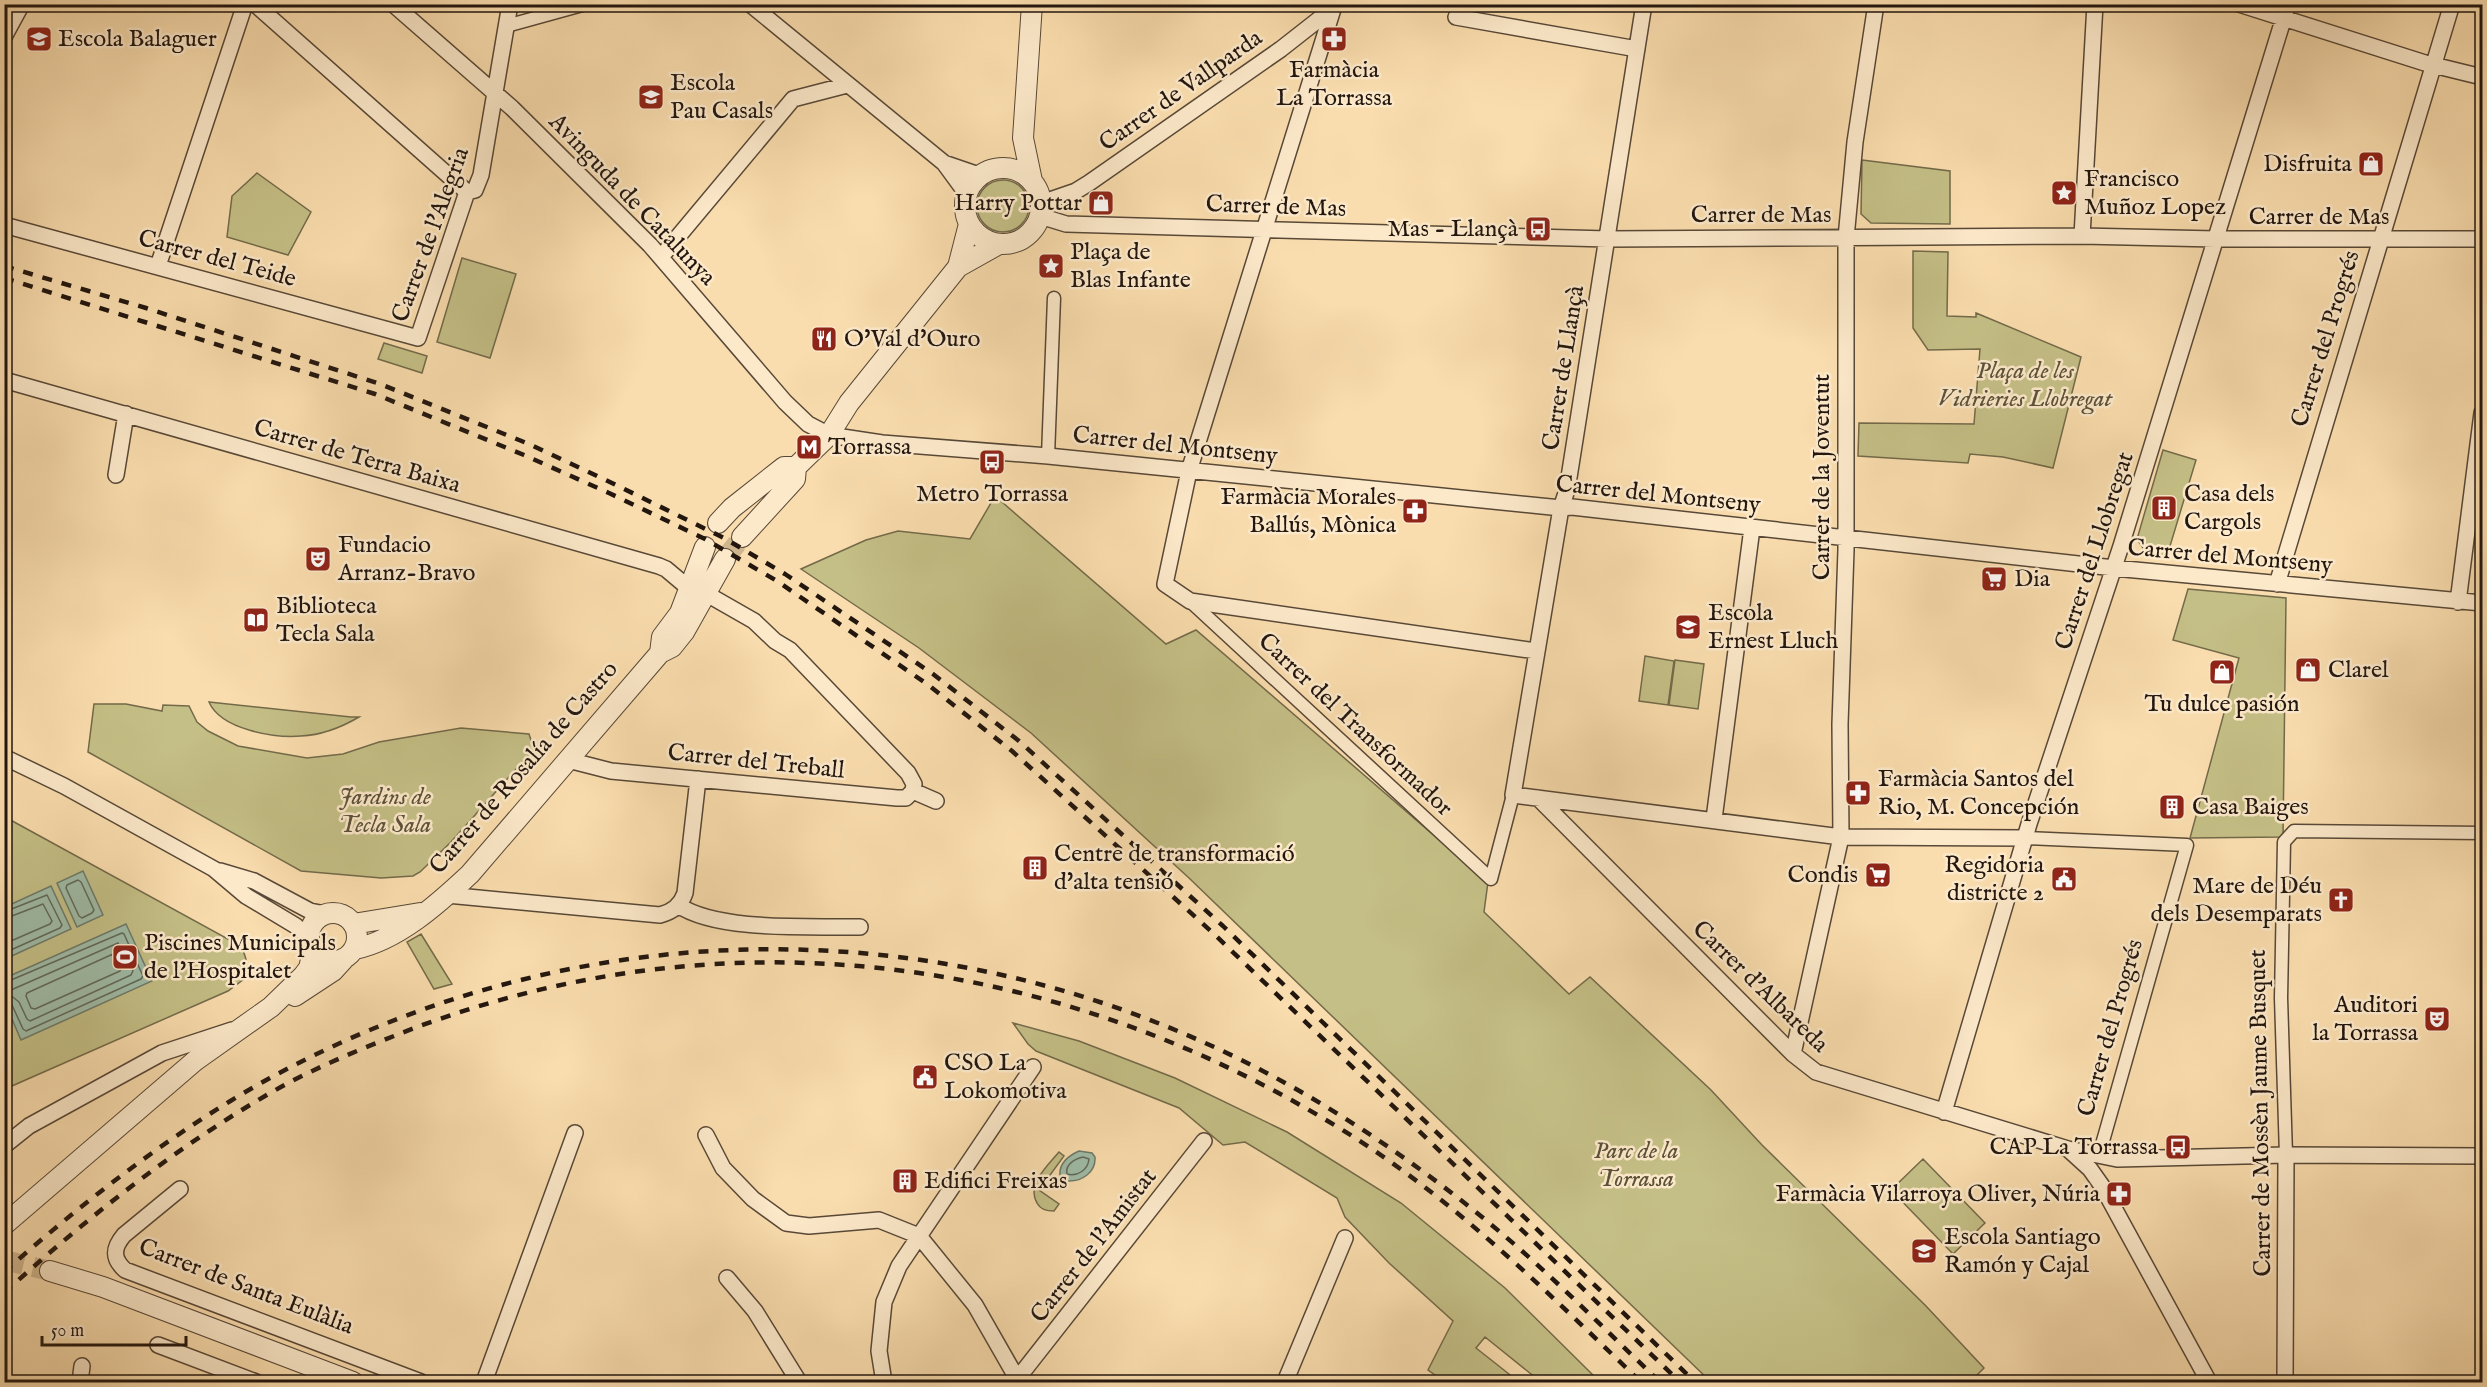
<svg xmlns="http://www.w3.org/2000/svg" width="2487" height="1387" font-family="'IM FELL English',serif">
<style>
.green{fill:#c4bf86;stroke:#736a4a;stroke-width:1.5}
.water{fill:#9fbca7;stroke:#6d7a6a;stroke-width:1.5}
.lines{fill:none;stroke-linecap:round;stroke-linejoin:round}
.shore{stroke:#60695b;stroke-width:1.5}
.tertiary-tunnel{stroke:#cfb58e;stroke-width:20;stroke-dasharray:20 10;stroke-linecap:butt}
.pedestrian-casing{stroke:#584837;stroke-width:15}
.minor-casing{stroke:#584837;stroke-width:18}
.tertiary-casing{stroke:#584837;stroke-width:22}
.pedestrian{stroke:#fce9ca;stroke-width:12}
.minor{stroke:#fce9ca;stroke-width:15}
.tertiary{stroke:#fce9ca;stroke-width:20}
.rail{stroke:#22160f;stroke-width:4.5;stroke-dasharray:10 10;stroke-linecap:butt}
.labels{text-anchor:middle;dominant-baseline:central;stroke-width:5;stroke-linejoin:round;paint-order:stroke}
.poi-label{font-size:24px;fill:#22160f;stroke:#fce9ca;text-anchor:start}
.street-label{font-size:24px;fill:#22160f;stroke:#fce9ca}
.park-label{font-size:24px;font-style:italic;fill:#5b5139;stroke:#fce9ca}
</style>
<rect width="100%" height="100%" fill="#faddae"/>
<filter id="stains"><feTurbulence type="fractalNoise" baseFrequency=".00333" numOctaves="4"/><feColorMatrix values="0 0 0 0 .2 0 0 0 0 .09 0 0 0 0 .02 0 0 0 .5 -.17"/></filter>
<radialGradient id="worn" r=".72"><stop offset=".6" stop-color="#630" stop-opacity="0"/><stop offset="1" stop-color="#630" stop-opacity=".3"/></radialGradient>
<path class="green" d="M 1862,160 L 1950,171 L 1950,224 L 1871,223 L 1861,214 Z
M 257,173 L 311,212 L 288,255 L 227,237 L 232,196 Z
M977 206a26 26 0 1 1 52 0a26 26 0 1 1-52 0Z
M 1913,251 L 1948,252 L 1947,316 L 1976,317 L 1976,313 L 2081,357 L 2053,468 L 2003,457 L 1970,454 L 1968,463 L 1858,456 L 1859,423 L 1974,424 L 1980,349 L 1928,350 L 1913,328 Z
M 462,258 L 516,274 L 490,358 L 437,342 Z
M 384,343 L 427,356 L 422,373 L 378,359 Z
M 2163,450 L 2196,460 L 2167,556 L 2147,554 L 2137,539 Z
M 995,496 L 1166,644 L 1196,630 L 1488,882 L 1484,912 L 1569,994 L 1590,977 L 1711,1090 L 1762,1145 L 1925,1305 L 1984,1368 L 1970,1382 L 1711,1382 L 1189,878 L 1031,733 L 919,648 L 801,569 L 866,540 L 898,531 L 970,539 Z
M 2188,589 L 2286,598 L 2283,837 L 2190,838 L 2239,658 L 2173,640 Z
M 1645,656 L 1674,661 L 1668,705 L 1639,701 Z
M 1675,660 L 1704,664 L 1698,709 L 1669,705 Z
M 209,702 L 351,717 L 359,717 C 342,727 321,735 301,736 C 275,738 221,730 209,702 Z
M 94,704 L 126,704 L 162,711 L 163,705 L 189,706 L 197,722 L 208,731 L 238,746 L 307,758 L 343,754 L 379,742 L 461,728 L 529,734 L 534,749 L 451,842 L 420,872 L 413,876 L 381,878 L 301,871 L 88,752 Z
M 5,817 L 239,945 C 247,955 249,968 244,979 L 228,991 L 5,1089 Z
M 421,934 L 452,984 L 434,989 L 407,942 Z
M 1013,1023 L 1079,1041 L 1175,1078 L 1287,1132 L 1401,1203 L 1505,1288 L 1600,1382 L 1541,1382 L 1485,1337 L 1476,1348 L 1519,1382 L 1445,1382 L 1428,1370 L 1453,1321 L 1389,1263 L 1345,1217 L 1337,1198 L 1245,1142 L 1223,1145 L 1179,1108 L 1036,1051 L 1028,1044 Z
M 1059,1152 L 1064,1156 L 1039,1190 L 1059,1204 L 1054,1211 C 1047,1211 1041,1210 1037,1203 C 1026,1185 1048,1165 1059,1152 Z
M 1923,1159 L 1985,1223 L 1953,1254 L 1891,1190 Z"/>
<path class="water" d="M 83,871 L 103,915 L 77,927 L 57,883 Z
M 51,886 L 71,929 L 5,959 L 5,907 Z
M 126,924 L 152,981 L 21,1040 L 5,1003 L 5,978 Z
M 1079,1151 L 1092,1153 L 1095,1157 C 1096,1172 1082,1182 1067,1181 L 1060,1175 C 1059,1163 1068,1156 1079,1151 Z"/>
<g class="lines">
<path class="shore" d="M 78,880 L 81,882 L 94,910 L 92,913 L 82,918 L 79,916 L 66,888 L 67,885 Z
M 4,912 L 47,895 L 62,925 L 60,928 L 4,953
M 4,919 L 43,904 L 52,921 L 50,924 L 4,944
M 118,943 L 133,971 L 131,975 L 30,1021 L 27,1019 L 19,1002 L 9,994 L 11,990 Z
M 113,954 L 121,967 L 120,971 L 35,1009 L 31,1008 L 26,996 L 27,993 Z
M 4,983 L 122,933 L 124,934 L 143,976 L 141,979 L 26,1031 L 23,1029 L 12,1005 L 4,1002
M 1083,1157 L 1089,1159 C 1088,1170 1077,1177 1067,1174 C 1065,1165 1074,1159 1083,1157 Z"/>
<path class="tertiary-tunnel" d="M 725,559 L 742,537
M 4,1260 L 50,1271"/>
<defs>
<path id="pedestrian" d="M 506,26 L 586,4
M 1048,456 L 1054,298
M 1190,601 L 1491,879 L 1513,795
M 2025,838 L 2187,845 L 2099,1155
M 2286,1155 L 2281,998 L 2284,842 L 2294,831 L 2482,833"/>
<path id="minor" d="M 255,4 L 467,192
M 393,4 L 512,108 L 650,245 L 785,402 L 808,424 L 829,435 L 882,443 L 1048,456 L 1561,508 L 1572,507 L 2114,568 L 2482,603
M 750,4 L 944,163 L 966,193
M 1329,4 L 1333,9 L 1189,471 L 1165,584 L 1190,601 L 1536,651
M 1644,4 L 1567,490 L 1561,508 L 1513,795 L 1841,837 L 2025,838
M 2239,4 L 2425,63 L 2482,77
M 1456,17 L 1637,49
M 4,37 L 22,4
M 944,163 L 979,175
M 467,192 L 475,190 L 481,175 L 510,4
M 1041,203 L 1076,191 L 1089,183 L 1281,49 L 1332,9
M 1040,216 L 1066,224 L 1608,239 L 2082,236 L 2216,239 L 2482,239
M 4,225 L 418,338 L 467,192
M 2082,236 L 2095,4
M 661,257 L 793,99 L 847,85
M 158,266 L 245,4
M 4,380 L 659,566 L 666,569 L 691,590
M 116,475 L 126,414
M 2277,584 L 2452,4
M 705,593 L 754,621 L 775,641 L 790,650 L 908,773 L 914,784 L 913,791
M 2458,602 L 2482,413
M 4,757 L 64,786 L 214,869 L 246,896 L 296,926 L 308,937
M 568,760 L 611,771 L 897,798 L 906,798 L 913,791
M 913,791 L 936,801
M 1538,798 L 1793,1054 L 1816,1072 L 2068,1149 L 2117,1159 L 2286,1155 L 2482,1156
M 1714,819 L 1752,528
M 220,871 L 254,881 L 310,911 L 325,914
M 447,895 L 660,915 C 672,912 681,905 685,893 L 698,779
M 678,905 C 718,932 811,926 860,927
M 1793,1054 L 1841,837 L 1840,724 L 1846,550 L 1846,238 L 1855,142 L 1876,4
M 1944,1112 L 2029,824 L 2121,546 L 2288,4
M 706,1135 L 723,1168 L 753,1199 L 786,1223 L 809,1226 L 879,1220 L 919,1236
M 4,1146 L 29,1126 L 162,1053 L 232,1030
M 2068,1149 L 2090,1169 L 2102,1186 L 2209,1382
M 180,1189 L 124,1235 C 113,1248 112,1258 125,1270 L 421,1382
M 919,1236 L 975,1305 L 1019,1382
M 727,1278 L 755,1311 L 799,1382
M 158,1345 L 256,1382
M 1018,1378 L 1204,1141
M 80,1382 L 82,1366
M 484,1382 L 575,1133
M 884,1382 L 879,1351 L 884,1302 L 899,1266 L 1033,1067
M 1285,1382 L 1345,1238
M 2285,1382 L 2286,1155"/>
<path id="tertiary" d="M 1032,4 L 1023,138 L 1032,181
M965 206a38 38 0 1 1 76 0a38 38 0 1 1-76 0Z
M 958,267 L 969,224
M 718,523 L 732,508 L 784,467 L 796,467
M 742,537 L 795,479 L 796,467 L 829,435 L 849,403 L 958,267 L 999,244
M 660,653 L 662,637 L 680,613 L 705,547
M309 937a24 24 0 1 1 48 0a24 24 0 1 1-48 0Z
M 353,924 L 420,913
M 355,949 C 398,940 438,904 470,874 L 660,653 L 672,647 L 684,632 L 725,559
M 295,996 L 333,971 L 343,960
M 4,1225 L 196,1060 L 271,1007 L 303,976 L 309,968 L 313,952
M 50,1271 L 103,1287 L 353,1382"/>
</defs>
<use href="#pedestrian" class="pedestrian-casing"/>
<use href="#minor" class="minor-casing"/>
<use href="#tertiary" class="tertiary-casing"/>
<use href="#pedestrian" class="pedestrian"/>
<use href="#minor" class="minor"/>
<use href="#tertiary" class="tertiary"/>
<path class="rail" d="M 4,266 L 146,308 L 380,384 L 529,444 L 614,484 L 724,538 L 785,574 L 933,674 L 1019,741 L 1223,926 L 1695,1382
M 4,278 L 375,394 L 524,455 L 609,493 L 705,539 L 777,581 L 927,684 L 1012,751 L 1213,933 L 1680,1382
M 4,1272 C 87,1199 174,1131 270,1078 C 596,900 982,908 1303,1093 C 1384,1140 1462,1197 1531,1259 C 1575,1299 1617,1341 1660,1382
M 4,1293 C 87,1218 176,1147 272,1092 C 312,1069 356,1051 399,1034 C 714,910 1049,951 1336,1126 C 1450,1195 1545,1290 1641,1382"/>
</g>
<defs>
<symbol id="school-square" viewBox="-11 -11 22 22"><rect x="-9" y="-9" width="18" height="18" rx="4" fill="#8f2418" stroke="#fce9ca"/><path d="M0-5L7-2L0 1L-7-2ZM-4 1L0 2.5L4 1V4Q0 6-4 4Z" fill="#fff"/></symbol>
<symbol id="pharmacy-square" viewBox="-11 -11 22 22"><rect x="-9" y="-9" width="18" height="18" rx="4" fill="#8f2418" stroke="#fce9ca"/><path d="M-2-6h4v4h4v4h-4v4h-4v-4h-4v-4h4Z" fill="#fff"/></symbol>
<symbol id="shop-square" viewBox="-11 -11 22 22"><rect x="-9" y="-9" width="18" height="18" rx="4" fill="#8f2418" stroke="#fce9ca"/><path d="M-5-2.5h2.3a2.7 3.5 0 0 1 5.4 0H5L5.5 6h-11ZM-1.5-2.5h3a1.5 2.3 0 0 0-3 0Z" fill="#fff"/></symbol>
<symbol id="sight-square" viewBox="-11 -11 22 22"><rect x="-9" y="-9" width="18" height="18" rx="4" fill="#8f2418" stroke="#fce9ca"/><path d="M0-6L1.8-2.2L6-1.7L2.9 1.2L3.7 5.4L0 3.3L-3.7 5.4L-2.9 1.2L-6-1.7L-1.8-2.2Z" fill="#fff"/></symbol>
<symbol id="bus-square" viewBox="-11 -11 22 22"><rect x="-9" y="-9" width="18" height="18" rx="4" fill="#8f2418" stroke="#fce9ca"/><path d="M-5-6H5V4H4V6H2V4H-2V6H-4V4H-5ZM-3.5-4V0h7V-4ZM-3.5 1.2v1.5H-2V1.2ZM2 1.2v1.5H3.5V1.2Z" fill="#fff"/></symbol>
<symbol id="restaurant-square" viewBox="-11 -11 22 22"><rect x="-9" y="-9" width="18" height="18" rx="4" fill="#8f2418" stroke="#fce9ca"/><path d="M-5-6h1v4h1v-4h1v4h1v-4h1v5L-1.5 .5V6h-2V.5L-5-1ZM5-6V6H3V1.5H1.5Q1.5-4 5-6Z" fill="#fff"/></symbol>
<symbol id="metro-square" viewBox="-11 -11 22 22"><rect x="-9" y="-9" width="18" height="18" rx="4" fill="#8f2418" stroke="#fce9ca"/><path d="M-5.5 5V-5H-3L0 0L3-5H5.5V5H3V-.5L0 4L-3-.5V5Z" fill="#fff"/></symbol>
<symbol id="building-square" viewBox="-11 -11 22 22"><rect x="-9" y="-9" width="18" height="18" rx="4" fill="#8f2418" stroke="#fce9ca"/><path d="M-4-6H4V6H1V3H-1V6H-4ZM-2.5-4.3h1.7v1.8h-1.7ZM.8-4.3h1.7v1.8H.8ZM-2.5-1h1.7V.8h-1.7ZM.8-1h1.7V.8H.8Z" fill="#fff"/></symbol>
<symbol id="theatre-square" viewBox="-11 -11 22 22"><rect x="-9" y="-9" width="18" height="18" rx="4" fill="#8f2418" stroke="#fce9ca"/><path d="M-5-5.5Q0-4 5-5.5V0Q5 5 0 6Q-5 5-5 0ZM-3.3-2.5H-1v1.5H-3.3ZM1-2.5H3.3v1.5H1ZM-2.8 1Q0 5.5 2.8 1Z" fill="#fff"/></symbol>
<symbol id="supermarket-square" viewBox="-11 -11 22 22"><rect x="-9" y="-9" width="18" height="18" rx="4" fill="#8f2418" stroke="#fce9ca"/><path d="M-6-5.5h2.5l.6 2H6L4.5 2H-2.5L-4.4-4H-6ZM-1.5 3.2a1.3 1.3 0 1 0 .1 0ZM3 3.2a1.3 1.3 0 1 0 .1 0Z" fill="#fff"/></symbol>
<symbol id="library-square" viewBox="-11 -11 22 22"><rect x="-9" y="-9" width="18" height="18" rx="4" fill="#8f2418" stroke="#fce9ca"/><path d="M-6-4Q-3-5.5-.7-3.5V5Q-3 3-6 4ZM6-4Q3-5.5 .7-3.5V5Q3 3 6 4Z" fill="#fff"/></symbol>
<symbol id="civic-square" viewBox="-11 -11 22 22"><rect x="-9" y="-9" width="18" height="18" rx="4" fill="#8f2418" stroke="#fce9ca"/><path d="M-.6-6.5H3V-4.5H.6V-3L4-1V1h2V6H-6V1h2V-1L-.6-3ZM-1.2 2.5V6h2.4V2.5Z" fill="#fff"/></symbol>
<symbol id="church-square" viewBox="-11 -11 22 22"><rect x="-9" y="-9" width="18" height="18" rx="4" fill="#8f2418" stroke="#fce9ca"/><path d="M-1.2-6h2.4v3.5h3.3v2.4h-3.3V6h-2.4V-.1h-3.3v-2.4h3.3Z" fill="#fff"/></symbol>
<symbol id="stadium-square" viewBox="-11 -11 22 22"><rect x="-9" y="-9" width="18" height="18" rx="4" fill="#8f2418" stroke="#fce9ca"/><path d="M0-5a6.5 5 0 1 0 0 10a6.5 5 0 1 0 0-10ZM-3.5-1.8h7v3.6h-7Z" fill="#fff"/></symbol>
</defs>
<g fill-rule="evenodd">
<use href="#school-square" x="24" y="24" width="30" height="30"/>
<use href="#pharmacy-square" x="1319" y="24" width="30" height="30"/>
<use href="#school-square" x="636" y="82" width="30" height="30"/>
<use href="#shop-square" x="2356" y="149" width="30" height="30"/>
<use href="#sight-square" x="2049" y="178" width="30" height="30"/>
<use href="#shop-square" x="1086" y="188" width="30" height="30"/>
<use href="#bus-square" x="1523" y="214" width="30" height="30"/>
<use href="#sight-square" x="1036" y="251" width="30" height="30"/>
<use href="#restaurant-square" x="809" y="324" width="30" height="30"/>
<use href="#metro-square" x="794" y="432" width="30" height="30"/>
<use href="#bus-square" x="977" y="447" width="30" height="30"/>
<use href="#building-square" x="2149" y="493" width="30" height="30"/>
<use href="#pharmacy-square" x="1400" y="496" width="30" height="30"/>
<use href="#theatre-square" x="303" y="544" width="30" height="30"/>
<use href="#supermarket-square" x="1979" y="564" width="30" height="30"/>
<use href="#library-square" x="241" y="605" width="30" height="30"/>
<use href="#school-square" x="1673" y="612" width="30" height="30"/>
<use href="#shop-square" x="2293" y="655" width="30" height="30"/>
<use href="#shop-square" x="2207" y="657" width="30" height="30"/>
<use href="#pharmacy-square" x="1843" y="778" width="30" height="30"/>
<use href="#building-square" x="2157" y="792" width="30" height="30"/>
<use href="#building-square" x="1020" y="853" width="30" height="30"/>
<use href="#supermarket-square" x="1863" y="860" width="30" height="30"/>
<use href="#civic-square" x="2049" y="864" width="30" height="30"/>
<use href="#church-square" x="2326" y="885" width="30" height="30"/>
<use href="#stadium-square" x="110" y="942" width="30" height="30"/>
<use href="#theatre-square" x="2422" y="1004" width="30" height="30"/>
<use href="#civic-square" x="910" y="1062" width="30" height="30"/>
<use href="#bus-square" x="2163" y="1132" width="30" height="30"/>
<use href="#building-square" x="890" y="1166" width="30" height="30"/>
<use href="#pharmacy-square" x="2104" y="1179" width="30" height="30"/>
<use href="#school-square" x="1909" y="1236" width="30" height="30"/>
</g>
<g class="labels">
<g class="poi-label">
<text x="58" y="39">Escola Balaguer</text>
<text x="1334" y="70" text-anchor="middle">Farmàcia<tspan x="1334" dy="28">La Torrassa</tspan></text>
<text x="670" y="83">Escola<tspan x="670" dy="28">Pau Casals</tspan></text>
<text x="2352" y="164" text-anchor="end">Disfruita</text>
<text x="2084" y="179">Francisco<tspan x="2084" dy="28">Muñoz Lopez</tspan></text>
<text x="1082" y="203" text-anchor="end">Harry Pottar</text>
<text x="1518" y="229" text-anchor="end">Mas - Llançà</text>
<text x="1070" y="252">Plaça de<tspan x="1070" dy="28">Blas Infante</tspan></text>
<text x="844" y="339">O'Val d'Ouro</text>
<text x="828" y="447">Torrassa</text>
<text x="992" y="494" text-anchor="middle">Metro Torrassa</text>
<text x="2184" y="494">Casa dels<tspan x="2184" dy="28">Cargols</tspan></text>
<text x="1396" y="497" text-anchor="end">Farmàcia Morales<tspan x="1396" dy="28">Ballús, Mònica</tspan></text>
<text x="338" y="545">Fundacio<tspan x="338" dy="28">Arranz-Bravo</tspan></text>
<text x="2014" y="579">Dia</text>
<text x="276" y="606">Biblioteca<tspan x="276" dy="28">Tecla Sala</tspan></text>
<text x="1708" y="613">Escola<tspan x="1708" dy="28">Ernest Lluch</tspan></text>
<text x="2328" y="670">Clarel</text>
<text x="2222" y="704" text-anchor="middle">Tu dulce pasión</text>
<text x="1878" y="779">Farmàcia Santos del<tspan x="1878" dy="28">Rio, M. Concepción</tspan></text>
<text x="2192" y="807">Casa Baiges</text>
<text x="1054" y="854">Centre de transformació<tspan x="1054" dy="28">d'alta tensió</tspan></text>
<text x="2044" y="865" text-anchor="end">Regidoria<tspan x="2044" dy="28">districte 2</tspan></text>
<text x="1858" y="875" text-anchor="end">Condis</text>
<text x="2322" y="886" text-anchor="end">Mare de Déu<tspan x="2322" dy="28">dels Desemparats</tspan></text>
<text x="144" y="943">Piscines Municipals<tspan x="144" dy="28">de l'Hospitalet</tspan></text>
<text x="2418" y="1005" text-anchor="end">Auditori<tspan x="2418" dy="28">la Torrassa</tspan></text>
<text x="944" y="1063">CSO La<tspan x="944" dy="28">Lokomotiva</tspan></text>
<text x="2158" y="1147" text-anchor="end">CAP La Torrassa</text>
<text x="924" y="1181">Edifici Freixas</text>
<text x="2100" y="1194" text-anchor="end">Farmàcia Vilarroya Oliver, Núria</text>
<text x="1944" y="1237">Escola Santiago<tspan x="1944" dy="28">Ramón y Cajal</tspan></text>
</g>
<g class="street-label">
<text transform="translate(1181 91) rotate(-35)">Carrer de Vallparda</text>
<text transform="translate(632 200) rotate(46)">Avinguda de Catalunya</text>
<text transform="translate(1276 207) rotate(2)">Carrer de Mas</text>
<text x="1761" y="215">Carrer de Mas</text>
<text x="2319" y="217">Carrer de Mas</text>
<text transform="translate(431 235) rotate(-70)">Carrer de l'Alegria</text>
<text transform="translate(217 259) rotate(15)">Carrer del Teide</text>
<text transform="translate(2326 339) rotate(-73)">Carrer del Progrés</text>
<text transform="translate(1564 368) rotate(-81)">Carrer de Llançà</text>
<text transform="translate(1175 446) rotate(6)">Carrer del Montseny</text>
<text transform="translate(357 457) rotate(16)">Carrer de Terra Baixa</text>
<text transform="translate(1822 477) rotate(-90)">Carrer de la Joventut</text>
<text transform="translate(1658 495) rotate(6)">Carrer del Montseny</text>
<text transform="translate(2095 551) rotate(-72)">Carrer del Llobregat</text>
<text transform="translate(2230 557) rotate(5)">Carrer del Montseny</text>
<text transform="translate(1355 725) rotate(43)">Carrer del Transformador</text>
<text transform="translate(756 762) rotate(6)">Carrer del Treball</text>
<text transform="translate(524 768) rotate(-49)">Carrer de Rosalía de Castro</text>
<text transform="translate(1760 987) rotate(44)">Carrer d'Albareda</text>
<text transform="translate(2111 1028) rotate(-74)">Carrer del Progrés</text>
<text transform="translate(2261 1113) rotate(-91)">Carrer de Mossèn Jaume Busquet</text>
<text transform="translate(1094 1246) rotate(-52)">Carrer de l'Amistat</text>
<text transform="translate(246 1287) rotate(21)">Carrer de Santa Eulàlia</text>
</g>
<g class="park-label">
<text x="2025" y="371">Plaça de les<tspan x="2025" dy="28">Vidrieries Llobregat</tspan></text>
<text x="385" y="797">Jardins de<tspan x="385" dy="28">Tecla Sala</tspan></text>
<text x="1636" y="1151">Parc de la<tspan x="1636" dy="28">Torrassa</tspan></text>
</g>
</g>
<rect width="2487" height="1387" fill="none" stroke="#faddae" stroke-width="24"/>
<rect x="6" y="6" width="2475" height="1375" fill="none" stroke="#22160f" stroke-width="3"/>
<rect x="12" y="12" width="2463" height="1363" fill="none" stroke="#22160f" stroke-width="1.5"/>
<path d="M42 1336v9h144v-9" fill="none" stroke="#22160f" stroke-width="3"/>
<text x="51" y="1336" font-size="18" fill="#22160f" stroke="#fce9ca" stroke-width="4.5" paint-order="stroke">50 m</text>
<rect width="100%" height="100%" filter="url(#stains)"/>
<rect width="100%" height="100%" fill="url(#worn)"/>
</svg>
